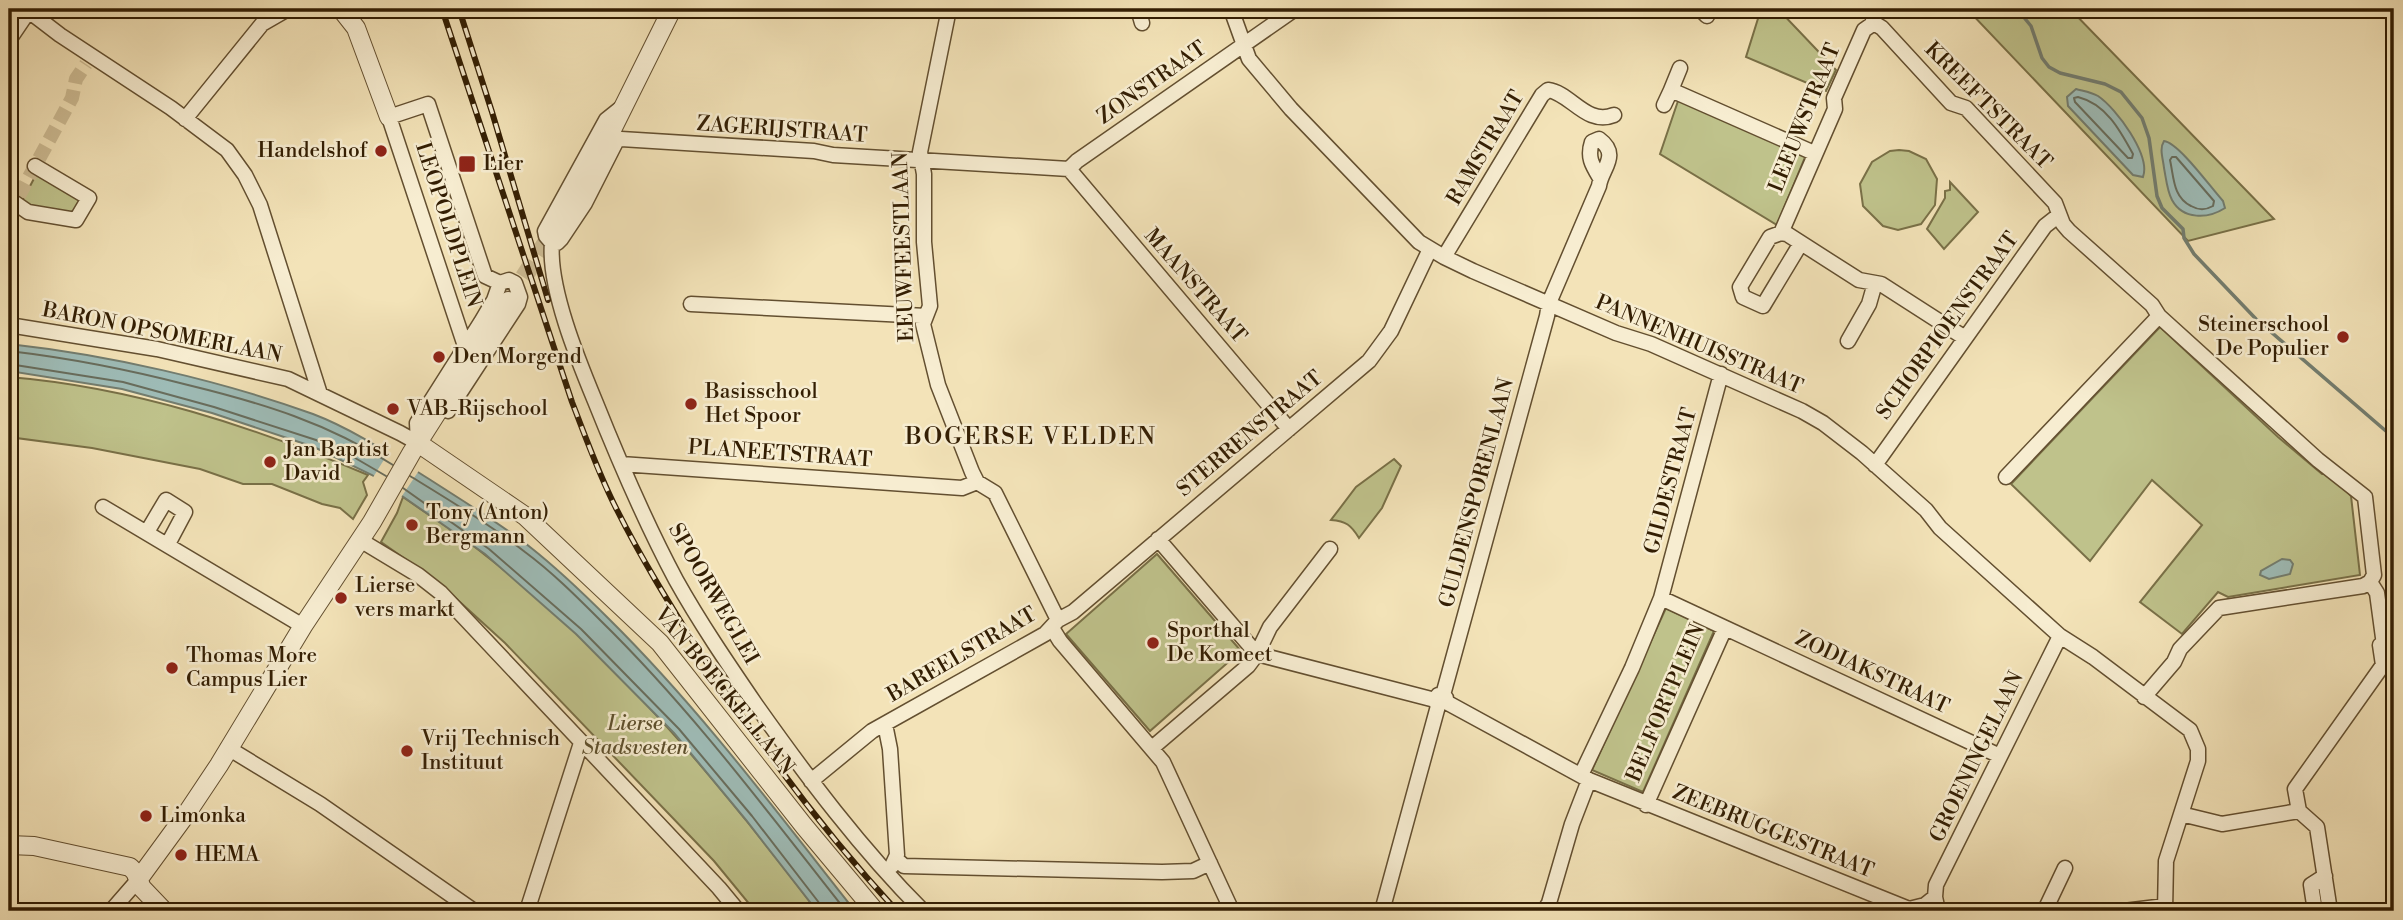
<svg xmlns="http://www.w3.org/2000/svg" width="2403" height="920" font-family="'Libre Bodoni',serif">
<style>
.green{fill:#bfc28b;stroke:#797047;stroke-width:2}
.water{fill:#9ebcb7;stroke:#737d6f;stroke-width:2}
.pier{fill:#f3e3b8}
.lines{fill:none;stroke-linecap:round;stroke-linejoin:round}
.shore{stroke:#686d5d;stroke-width:2}
.stream{stroke:#737d6f;stroke-width:3.5}
.minor-tunnel{stroke:#cdbc94;stroke-width:14;stroke-dasharray:14 7;stroke-linecap:butt}
.tertiary-tunnel{stroke:#cdbc94;stroke-width:18;stroke-dasharray:18 9;stroke-linecap:butt}
.minor-casing{stroke:#634f30;stroke-width:17}
.tertiary-casing{stroke:#634f30;stroke-width:20}
.minor{stroke:#f7edd1;stroke-width:14}
.tertiary{stroke:#f7edd1;stroke-width:18}
.rail-casing{stroke:#331e03;stroke-width:6}
.rail{stroke:#f7edd1;stroke-width:3.5;stroke-dasharray:10;stroke-linecap:butt}
.poi-dot{fill:#8f2418;stroke:#f7edd1;stroke-width:2.5}
.labels{text-anchor:middle;dominant-baseline:central;stroke-width:5;stroke-linejoin:round;paint-order:stroke}
.street-label{font-size:21px;fill:#331e03;stroke:#f7edd1}
.poi-label{font-size:21px;fill:#331e03;stroke:#f7edd1;text-anchor:start}
.park-label{font-size:21px;font-style:italic;fill:#5d4f2c;stroke:#f7edd1}
.quarter-label{font-size:24px;letter-spacing:2px;fill:#331e03;stroke:#f7edd1}
</style>
<rect width="100%" height="100%" fill="#f3e3b8"/>
<filter id="stains"><feTurbulence type="fractalNoise" baseFrequency=".00286" numOctaves="4"/><feColorMatrix values="0 0 0 0 .2 0 0 0 0 .09 0 0 0 0 .02 0 0 0 .5 -.17"/></filter>
<radialGradient id="worn" r=".72"><stop offset=".6" stop-color="#630" stop-opacity="0"/><stop offset="1" stop-color="#630" stop-opacity=".3"/></radialGradient>
<path class="green" d="M 1761,9 L 1778,9 L 1836,70 L 1826,91 L 1746,57 Z
M 1967,9 L 2070,9 L 2274,219 L 2188,241 Z
M 1679,98 L 1806,155 L 1777,225 L 1660,154 Z
M 1899,150 L 1909,151 L 1926,159 L 1937,179 L 1935,205 L 1921,224 L 1898,230 L 1883,226 L 1863,206 L 1860,184 L 1872,162 L 1890,151 Z
M 37,173 L 84,200 L 75,215 L 21,203 Z
M 1950,182 L 1978,212 L 1944,249 L 1927,229 L 1945,198 L 1945,191 L 1950,190 Z
M 2160,327 L 2278,437 L 2322,474 L 2331,474 L 2351,496 L 2360,575 L 2228,597 L 2218,592 L 2182,634 L 2140,602 L 2202,525 L 2152,480 L 2090,561 L 2011,484 Z
M 9,377 C 133,387 254,427 368,475 L 363,482 L 367,495 L 353,519 L 340,508 L 322,504 L 272,484 L 243,484 L 200,469 L 92,448 L 9,437 Z
M 1394,459 L 1401,466 L 1382,508 L 1359,538 C 1351,525 1346,521 1331,520 L 1356,487 Z
M 403,497 C 430,516 459,534 485,555 C 613,654 720,783 817,911 L 755,911 L 714,861 L 505,643 L 438,582 L 381,542 L 397,513 Z
M 1157,554 L 1241,651 L 1150,731 L 1066,634 Z
M 1666,608 L 1714,631 L 1643,792 L 1592,770 Z"/>
<path class="water" d="M 2076,89 C 2083,91 2091,92 2098,96 C 2116,108 2151,155 2143,177 L 2133,175 L 2068,106 L 2067,97 Z
M 2164,141 C 2179,143 2211,188 2223,201 L 2225,208 C 2208,219 2183,220 2172,200 C 2167,191 2166,178 2164,168 C 2163,158 2159,149 2164,141 Z
M 9,344 C 109,355 219,380 313,414 C 355,430 392,456 429,479 C 463,501 498,522 530,547 C 558,569 584,594 609,619 C 700,709 776,811 855,911 L 817,911 L 746,820 L 674,733 L 576,634 L 485,554 L 372,475 L 314,447 L 212,413 L 122,389 L 9,371 Z
M 2282,559 L 2290,560 L 2293,564 L 2290,574 L 2269,579 L 2260,575 L 2261,571 Z"/>
<path class="pier" d="M 390,450 L 420,469 L 400,499 L 372,479 Z"/>
<g class="lines">
<path class="shore" d="M 2078,97 C 2106,104 2120,130 2133,154 L 2132,158 L 2128,158 L 2075,102 L 2074,98 Z
M 2172,157 L 2176,157 L 2214,201 L 2213,206 C 2206,210 2198,210 2191,206 C 2173,197 2174,178 2170,160 Z
M 9,351 C 69,358 130,370 188,385 C 262,403 328,423 393,465
M 9,364 L 123,382 L 214,407 L 316,440 L 350,455 L 386,476
M 410,476 C 449,500 489,524 525,552 C 552,572 576,596 600,620 C 691,709 767,811 846,911
M 403,488 L 489,549 L 581,629 L 679,729 L 752,816 L 820,904 L 822,911"/>
<path class="stream" d="M 2017,9 L 2031,26 L 2042,58 L 2049,67 L 2060,73 L 2105,84 L 2121,92 L 2142,118 L 2149,138 L 2157,196 L 2162,208 L 2183,229 L 2184,238 L 2194,254 L 2256,319 L 2394,438"/>
<path class="minor-tunnel" d="M 9,214 L 72,98 L 76,79 L 86,64"/>
<path class="tertiary-tunnel" d="M 509,300 L 553,232"/>
<defs>
<path id="minor" d="M 26,9 L 60,35 L 171,108 L 227,150 L 245,175 L 260,205 L 320,394
M 949,9 L 920,152 L 924,174 L 924,242 L 930,306 L 923,324 L 938,385 L 972,472 L 977,482 L 995,493 L 1058,620
M 1138,9 L 1142,23
M 1231,9 L 1249,59 L 1291,109 L 1419,242 L 1444,257 L 1473,271 L 1616,333 L 1651,344 L 1802,411 L 1823,423 L 1862,453 L 1926,510 L 1940,528 L 2060,636 L 2093,657 L 2190,730 L 2198,749 L 2198,761 L 2166,861 L 2165,911
M 1700,9 L 1707,16
M 1871,9 L 1874,23 L 1882,28 L 1951,103 L 1966,108 L 2055,203 L 2063,224 L 2069,231 L 2152,305 L 2159,316 L 2318,460 L 2365,497 L 2374,575 L 2370,582
M 1874,23 L 1864,30 L 1834,98 L 1835,109 L 1781,233 L 1787,234 L 1859,280 L 1881,284 L 1965,338
M 9,40 L 28,12
M 1680,68 L 1671,90 L 1814,153
M 1664,105 L 1671,90
M 621,108 L 606,120 L 545,231 L 546,236 L 552,243 C 548,287 578,360 595,401 C 619,461 645,522 676,580 C 700,623 728,664 756,705 C 807,777 861,849 923,911
M 185,119 L 262,24 L 288,9
M 1069,169 L 1289,429
M 1069,169 L 1077,161 L 1295,9
M 15,203 L 28,212 L 76,220 L 89,198 L 35,166
M 1781,233 L 1770,237 L 1740,287 L 1743,297 L 1763,306 L 1801,243
M 552,243 L 557,243 L 561,239 L 585,203 L 617,140 L 621,139 L 814,151 L 833,155 L 1069,169
M 1444,257 L 1542,95 L 1548,90 C 1571,93 1586,126 1614,115
M 691,304 L 926,316
M 9,325 L 157,349 L 288,379 L 400,433 L 418,443
M 1848,341 L 1869,304 L 1875,283
M 448,411 L 518,304 L 520,297 L 515,283 L 509,280 L 500,283 L 485,276 L 428,104 L 389,117 L 465,346
M 418,443 L 417,423 L 481,322 L 494,300 L 500,283
M 621,464 L 962,488 L 977,482
M 1875,465 L 2045,226 L 2059,215
M 2006,477 L 2159,316
M 103,507 L 303,626
M 147,532 L 166,500 L 185,512 L 168,544
M 1158,539 L 1257,654 L 1435,700
M 360,540 L 418,575 L 441,593 L 719,888 L 738,911
M 2370,582 L 2377,593 L 2384,645
M 1661,598 L 2000,756
M 1052,628 L 1060,641 L 1163,762 L 1232,911
M 2144,697 L 2174,662 L 2180,649 L 2219,608 L 2363,586 L 2370,582
M 1446,702 L 1446,698 L 1443,695 L 1547,316 L 1549,303 L 1599,186 C 1601,169 1621,155 1599,139 L 1592,142 C 1587,157 1592,165 1600,178
M 1446,702 L 1589,780 L 1909,909 L 1925,905 L 1935,897
M 885,724 L 890,749 L 897,855 L 892,866
M 228,748 L 320,804 L 474,911
M 1152,748 L 1248,666 L 1257,654 L 1270,627 L 1330,549
M 1581,775 L 1632,668 L 1661,598 L 1721,374
M 811,781 L 872,731 L 1045,634 L 1058,620 L 1073,612 L 1369,361 L 1391,331 L 1430,249
M 1646,805 L 1725,628
M 2181,814 L 2222,824 L 2299,811
M 896,859 L 904,866 L 1162,872 L 1193,871 L 1210,863
M 111,911 L 138,880
M 527,911 L 581,743
M 1382,911 L 1438,706 L 1435,700 L 1438,695
M 1544,911 L 1549,903 L 1572,824 L 1589,780
M 1938,911 L 1935,897 L 1936,885 L 2060,636
M 2048,911 L 2046,908 L 2065,868
M 2124,911 L 2165,906
M 2315,911 L 2311,885 L 2325,876
M 2330,911 L 2317,827 L 2299,811 L 2295,789 L 2383,665 L 2380,645"/>
<path id="tertiary" d="M 341,9 L 356,28 L 389,117
M 553,232 L 591,172 L 672,9
M 418,443 L 525,516 L 660,643 L 804,826 L 875,911
M 9,845 L 34,846 L 130,867 L 135,872 L 142,888 L 164,911
M 138,880 L 187,813 L 219,765 L 303,626 L 372,522 L 412,452 L 508,301"/>
</defs>
<use href="#minor" class="minor-casing"/>
<use href="#tertiary" class="tertiary-casing"/>
<use href="#minor" class="minor"/>
<use href="#tertiary" class="tertiary"/>
<defs>
<path id="rail" d="M 442,9 L 572,402 C 586,438 599,475 617,510 C 641,558 669,603 697,648 C 757,742 822,830 897,911
M 459,9 L 492,112 L 548,300"/>
</defs>
<use href="#rail" class="rail-casing"/>
<use href="#rail" class="rail"/>
</g>
<g class="poi-dot">
<circle cx="381" cy="151" r="7"/>
<rect x="458" y="155" width="18" height="18" rx="3.5"/>
<circle cx="2343" cy="337" r="7"/>
<circle cx="439" cy="357" r="7"/>
<circle cx="691" cy="404" r="7"/>
<circle cx="393" cy="409" r="7"/>
<circle cx="270" cy="462" r="7"/>
<circle cx="412" cy="525" r="7"/>
<circle cx="341" cy="598" r="7"/>
<circle cx="1153" cy="643" r="7"/>
<circle cx="172" cy="668" r="7"/>
<circle cx="407" cy="751" r="7"/>
<circle cx="146" cy="816" r="7"/>
<circle cx="181" cy="855" r="7"/>
</g>
<g class="labels">
<g class="street-label">
<text transform="translate(1152 83) rotate(-35)">ZONSTRAAT</text>
<text transform="translate(1988 106) rotate(45)">KREEFTSTRAAT</text>
<text transform="translate(1805 118) rotate(-68)">LEEUWSTRAAT</text>
<text transform="translate(782 130) rotate(4)">ZAGERIJSTRAAT</text>
<text transform="translate(1486 148) rotate(-59)">RAMSTRAAT</text>
<text transform="translate(448 225) rotate(72)">LEOPOLDPLEIN</text>
<text transform="translate(904 247) rotate(-92)">EEUWFEESTLAAN</text>
<text transform="translate(1195 286) rotate(49)">MAANSTRAAT</text>
<text transform="translate(1948 326) rotate(-54)">SCHORPIOENSTRAAT</text>
<text transform="translate(162 333) rotate(11)">BARON OPSOMERLAAN</text>
<text transform="translate(1699 345) rotate(23)">PANNENHUISSTRAAT</text>
<text transform="translate(1250 434) rotate(-40)">STERRENSTRAAT</text>
<text transform="translate(780 454) rotate(4)">PLANEETSTRAAT</text>
<text transform="translate(1671 481) rotate(-75)">GILDESTRAAT</text>
<text transform="translate(1477 493) rotate(-75)">GULDENSPORENLAAN</text>
<text transform="translate(713 594) rotate(60)">SPOORWEGLEI</text>
<text transform="translate(962 655) rotate(-30)">BAREELSTRAAT</text>
<text transform="translate(1872 673) rotate(25)">ZODIAKSTRAAT</text>
<text transform="translate(724 691) rotate(51)">VAN BOECKELLAAN</text>
<text transform="translate(1666 703) rotate(-67)">BELFORTPLEIN</text>
<text transform="translate(1977 757) rotate(-64)">GROENINGELAAN</text>
<text transform="translate(1773 832) rotate(22)">ZEEBRUGGESTRAAT</text>
</g>
<g class="poi-label">
<text x="367" y="151" text-anchor="end">Handelshof</text>
<text x="483" y="164">Lier</text>
<text x="2329" y="325" text-anchor="end">Steinerschool<tspan x="2329" dy="24">De Populier</tspan></text>
<text x="453" y="357">Den Morgend</text>
<text x="705" y="392">Basisschool<tspan x="705" dy="24">Het Spoor</tspan></text>
<text x="407" y="409">VAB-Rijschool</text>
<text x="284" y="450">Jan Baptist<tspan x="284" dy="24">David</tspan></text>
<text x="426" y="513">Tony (Anton)<tspan x="426" dy="24">Bergmann</tspan></text>
<text x="355" y="586">Lierse<tspan x="355" dy="24">vers markt</tspan></text>
<text x="1167" y="631">Sporthal<tspan x="1167" dy="24">De Komeet</tspan></text>
<text x="186" y="656">Thomas More<tspan x="186" dy="24">Campus Lier</tspan></text>
<text x="421" y="739">Vrij Technisch<tspan x="421" dy="24">Instituut</tspan></text>
<text x="160" y="816">Limonka</text>
<text x="195" y="855">HEMA</text>
</g>
<g class="park-label">
<text x="635" y="724">Lierse<tspan x="635" dy="24">Stadsvesten</tspan></text>
</g>
<g class="quarter-label">
<text x="1031" y="437">BOGERSE VELDEN</text>
</g>
</g>
<rect width="2403" height="920" fill="none" stroke="#f3e3b8" stroke-width="35"/>
<rect x="10" y="10" width="2382" height="899" fill="none" stroke="#331e03" stroke-width="3.5"/>
<rect x="18" y="18" width="2368" height="885" fill="none" stroke="#331e03" stroke-width="2"/>
<rect width="100%" height="100%" filter="url(#stains)"/>
<rect width="100%" height="100%" fill="url(#worn)"/>
</svg>
